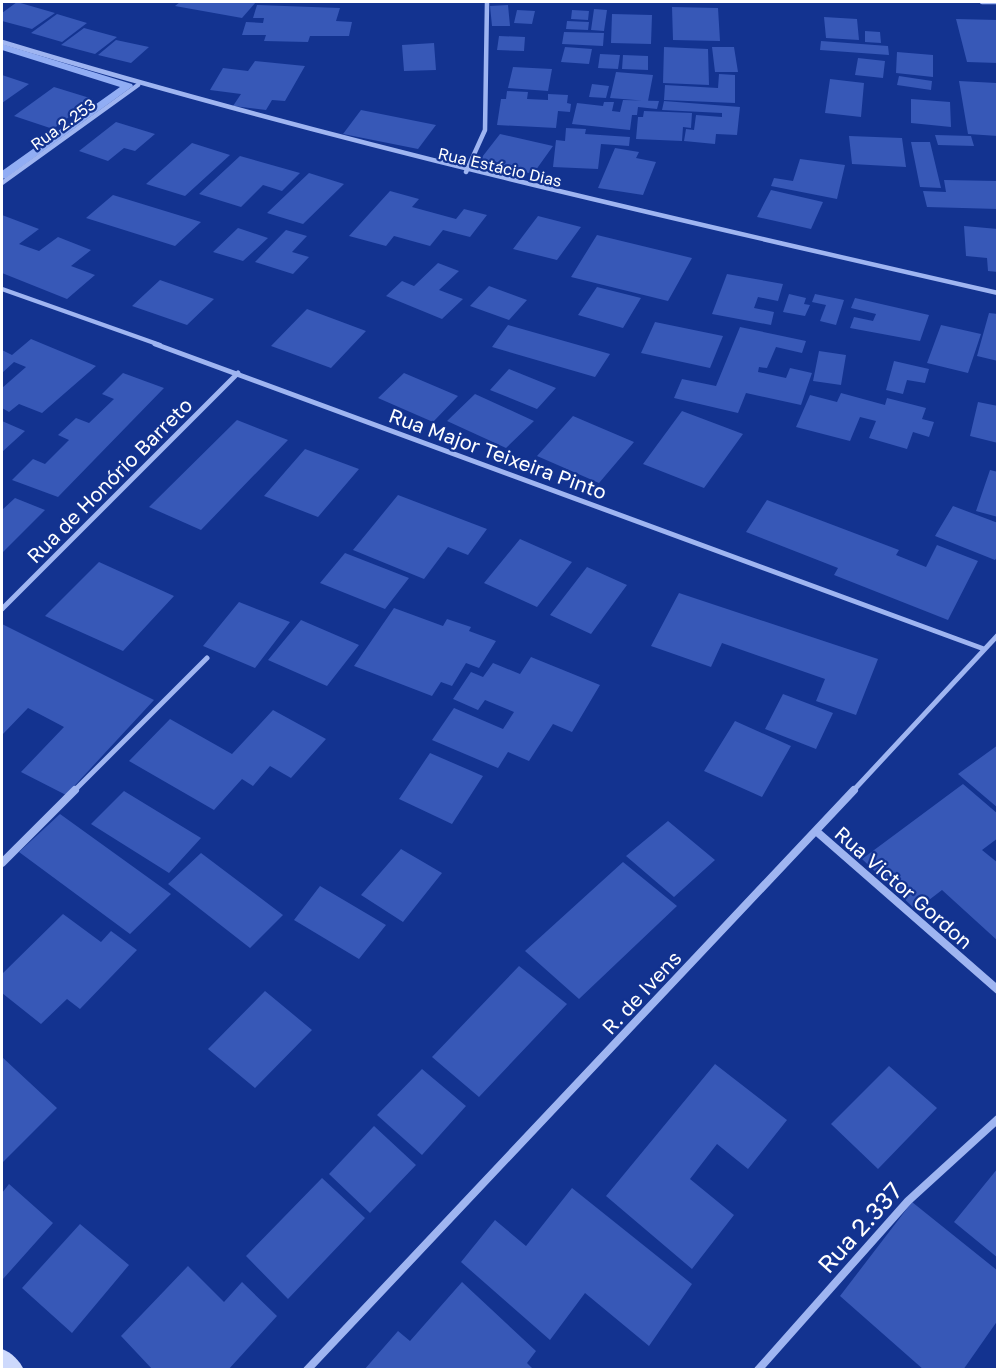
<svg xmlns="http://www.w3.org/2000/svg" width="999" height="1371" font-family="'Golos Text',sans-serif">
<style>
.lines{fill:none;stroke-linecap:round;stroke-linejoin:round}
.stream{fill:#91adf4;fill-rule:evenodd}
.building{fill:#3758b7}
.street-far2{stroke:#9fb5f1;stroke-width:4.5}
.street-far1{stroke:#9fb5f1;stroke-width:5}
.street{stroke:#9fb5f1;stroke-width:8}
.secondary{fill:#cdd9fc;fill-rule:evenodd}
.labels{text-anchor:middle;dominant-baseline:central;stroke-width:4.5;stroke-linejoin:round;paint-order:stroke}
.far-street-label{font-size:16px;fill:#fff;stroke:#133390}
.street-label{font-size:20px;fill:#fff;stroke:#133390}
.near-street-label{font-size:24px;fill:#fff;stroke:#133390}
</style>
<rect width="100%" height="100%" fill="#133390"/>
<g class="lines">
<path class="stream" d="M 2,44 L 132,84 L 133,86 L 6,178 L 2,179 L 2,171 L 120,87 L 2,50 Z"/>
</g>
<path class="building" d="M 17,2 L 55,13 L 32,29 L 2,21 L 2,13 Z
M 180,2 L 256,2 L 242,18 L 175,6 Z
M 257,5 L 340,8 L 336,21 L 352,22 L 349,36 L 310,36 L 308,42 L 264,41 L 266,35 L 242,35 L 246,22 L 263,23 L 264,18 L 253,18 Z
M 508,5 L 510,26 L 492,26 L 490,6 Z
M 672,7 L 718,8 L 720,41 L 673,40 Z
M 594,9 L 607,10 L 604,31 L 591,30 Z
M 517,10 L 535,11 L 532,24 L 514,23 Z
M 572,10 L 589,11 L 588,20 L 571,19 Z
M 57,14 L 87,23 L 62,42 L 31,33 Z
M 612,14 L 652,15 L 651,44 L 611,43 Z
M 824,17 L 857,19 L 859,40 L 826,38 Z
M 956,19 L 998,20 L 998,63 L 967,62 Z
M 567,21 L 589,22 L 588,30 L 566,29 Z
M 84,28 L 117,37 L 95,54 L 61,45 Z
M 865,31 L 880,32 L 881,43 L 865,42 Z
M 564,32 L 604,33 L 603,46 L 562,44 Z
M 499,36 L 525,37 L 524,51 L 497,50 Z
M 116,40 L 149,47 L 131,63 L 98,55 Z
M 821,41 L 888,46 L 889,55 L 820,50 Z
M 434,43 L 436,70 L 404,71 L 402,45 Z
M 565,47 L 592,49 L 589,64 L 561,62 Z
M 664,47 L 708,49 L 709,85 L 663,83 Z
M 712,47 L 734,47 L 738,72 L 715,72 Z
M 897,52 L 933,55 L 933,77 L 896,73 Z
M 600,54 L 620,55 L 618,69 L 598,68 Z
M 623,55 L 648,56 L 648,70 L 622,69 Z
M 858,58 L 885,61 L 883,78 L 855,75 Z
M 255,61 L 305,66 L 285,101 L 272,100 L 266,110 L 233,106 L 241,94 L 210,90 L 223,68 L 248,71 Z
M 513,67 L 552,69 L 548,91 L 508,88 Z
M 616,72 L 653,75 L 648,101 L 610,98 Z
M 719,74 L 735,75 L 735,103 L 664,100 L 665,85 L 718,88 Z
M 2,75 L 29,84 L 2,103 Z
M 899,76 L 932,81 L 931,90 L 897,85 Z
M 830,79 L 864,83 L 861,117 L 825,113 Z
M 959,81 L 996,83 L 998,136 L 968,134 Z
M 592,84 L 609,86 L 606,98 L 589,97 Z
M 54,87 L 93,99 L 53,129 L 14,116 Z
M 507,91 L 528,92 L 527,99 L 548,100 L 548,94 L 568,95 L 567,103 L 571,104 L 570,112 L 558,111 L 556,128 L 497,125 L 501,99 L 506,99 Z
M 911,99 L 950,102 L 951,127 L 911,123 Z
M 623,100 L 659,101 L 657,109 L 638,107 L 637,115 L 632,115 L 630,130 L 572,124 L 577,103 L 603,106 L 604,102 L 614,102 L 612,111 L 620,112 Z
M 664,101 L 740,107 L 737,135 L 716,134 L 715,144 L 684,141 L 686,129 L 694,130 L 696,115 L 722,117 L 722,113 L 662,110 Z
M 361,110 L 436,125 L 418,149 L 343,134 Z
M 644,111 L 692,113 L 691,128 L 683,127 L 682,141 L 636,139 L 638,117 L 643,117 Z
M 116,122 L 155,134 L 135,151 L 124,148 L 108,161 L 79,151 Z
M 566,128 L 586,129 L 585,134 L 630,137 L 629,146 L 601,144 L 598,169 L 553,167 L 556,140 L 565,141 Z
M 500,134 L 553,146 L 533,174 L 479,161 Z
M 935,135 L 971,136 L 974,146 L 938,145 Z
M 849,136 L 902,138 L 906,167 L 852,164 Z
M 911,142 L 930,142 L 941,188 L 920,187 Z
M 192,143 L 230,155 L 185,196 L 146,184 Z
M 615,148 L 639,152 L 636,158 L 656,162 L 643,195 L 598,188 Z
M 240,156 L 300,173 L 282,191 L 263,185 L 241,207 L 199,194 Z
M 800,159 L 845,165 L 837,199 L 771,186 L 774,178 L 793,181 Z
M 309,173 L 344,184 L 303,224 L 267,213 Z
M 944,180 L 998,181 L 998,209 L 927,207 L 923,191 L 946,192 Z
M 771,190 L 823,202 L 811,229 L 757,217 Z
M 390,191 L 419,199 L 412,207 L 456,219 L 464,209 L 487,215 L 470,237 L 443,230 L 430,246 L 394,236 L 386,246 L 349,236 Z
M 113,195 L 201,222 L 175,246 L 86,218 Z
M 2,215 L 39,229 L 19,244 L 39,251 L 58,237 L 91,250 L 71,266 L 95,275 L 67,299 L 2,273 Z
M 538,216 L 581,227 L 557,260 L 513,249 Z
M 964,226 L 998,229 L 998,272 L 988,271 L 987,258 L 966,256 Z
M 238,228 L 268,238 L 243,261 L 213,252 Z
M 286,230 L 307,236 L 292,252 L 309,257 L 293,274 L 255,262 Z
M 597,235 L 692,258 L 668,301 L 571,277 Z
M 438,263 L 459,271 L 439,290 L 463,299 L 442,319 L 386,296 L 402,281 L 414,286 Z
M 727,274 L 783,284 L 778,301 L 758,297 L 754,308 L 774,312 L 771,325 L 712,314 Z
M 160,280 L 214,299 L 187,325 L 132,306 Z
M 489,286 L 527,300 L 509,320 L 470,306 Z
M 597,287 L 641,298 L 623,328 L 578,315 Z
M 789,294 L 806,298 L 804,304 L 810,305 L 805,316 L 783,312 Z
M 815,294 L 844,300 L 836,325 L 820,321 L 826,305 L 812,302 Z
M 855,298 L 929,315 L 920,341 L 850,328 L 854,317 L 873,321 L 876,314 L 851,308 Z
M 307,309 L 366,331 L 331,368 L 271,346 Z
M 989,313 L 998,314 L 998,361 L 977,356 Z
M 655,322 L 723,336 L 710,368 L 641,353 Z
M 508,325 L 610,354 L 595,377 L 492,347 Z
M 941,325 L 981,334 L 968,373 L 927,363 Z
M 740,327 L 806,341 L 802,353 L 776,347 L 767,368 L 759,367 L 758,372 L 786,378 L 790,368 L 812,373 L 801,405 L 746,393 L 738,413 L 674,398 L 682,379 L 716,386 Z
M 31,339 L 96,366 L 42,413 L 19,404 L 9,412 L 2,408 L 2,388 L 26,367 L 14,362 L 2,373 L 2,350 L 12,355 Z
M 819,351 L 846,355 L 841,385 L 813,381 Z
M 894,361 L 929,369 L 925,383 L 907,380 L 903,394 L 886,390 Z
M 509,369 L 556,388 L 537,409 L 490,390 Z
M 123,373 L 164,388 L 58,497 L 12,480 L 33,459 L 45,464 L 69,440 L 58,435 L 76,418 L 89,423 L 114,399 L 102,394 Z
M 404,373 L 458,396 L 433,422 L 378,398 Z
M 841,393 L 885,405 L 887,398 L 926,408 L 922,419 L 934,422 L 929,437 L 913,432 L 907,449 L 869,438 L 876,421 L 860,417 L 850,441 L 796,427 L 810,395 L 837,402 Z
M 475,394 L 534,421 L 506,448 L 447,421 Z
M 978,402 L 998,406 L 998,443 L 970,436 Z
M 682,411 L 743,434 L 704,488 L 643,464 Z
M 573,416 L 634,442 L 599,483 L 537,456 Z
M 237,420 L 288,440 L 201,530 L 149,507 Z
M 2,421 L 25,431 L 2,452 Z
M 305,449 L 359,469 L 318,517 L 264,496 Z
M 990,470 L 998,472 L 998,517 L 976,511 Z
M 398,495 L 487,529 L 468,555 L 448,547 L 424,579 L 353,550 Z
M 15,498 L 45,510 L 2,553 L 2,510 Z
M 767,500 L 899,550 L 896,555 L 926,567 L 937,545 L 978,561 L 948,620 L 834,575 L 838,568 L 746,532 Z
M 953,506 L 998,523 L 998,556 L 995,560 L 935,536 Z
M 520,539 L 572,562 L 537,607 L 484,583 Z
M 345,553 L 409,578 L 385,609 L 320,583 Z
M 99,562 L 174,596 L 123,651 L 45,616 Z
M 587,567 L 627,585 L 591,634 L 550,615 Z
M 679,593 L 878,659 L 856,715 L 816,701 L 825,679 L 722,643 L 711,667 L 651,646 Z
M 239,602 L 290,622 L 255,668 L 203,646 Z
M 394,608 L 443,626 L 447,619 L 471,627 L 469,631 L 496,641 L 479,668 L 466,663 L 452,686 L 441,682 L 432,696 L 354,666 Z
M 301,620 L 359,645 L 327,686 L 268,660 Z
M 2,624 L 154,700 L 66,795 L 21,772 L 64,727 L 28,708 L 2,735 Z
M 531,657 L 600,685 L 572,732 L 553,724 L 529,761 L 508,752 L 498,768 L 432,740 L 454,708 L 503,729 L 514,712 L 485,700 L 478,710 L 453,699 L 471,672 L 483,677 L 493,663 L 520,674 Z
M 783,694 L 833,713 L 816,749 L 765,729 Z
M 273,710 L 326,739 L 291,778 L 270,766 L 253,786 L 242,779 L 214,810 L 129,761 L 170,719 L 232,754 Z
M 735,721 L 791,746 L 762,797 L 704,771 Z
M 998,745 L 998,808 L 958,774 Z
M 430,753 L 483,776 L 452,824 L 399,799 Z
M 963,784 L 998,814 L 998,838 L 982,850 L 998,863 L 998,941 L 942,890 L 916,910 L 862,859 Z
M 124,791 L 201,838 L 169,873 L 91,824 Z
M 60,814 L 171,894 L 130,934 L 19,852 Z
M 668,821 L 715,860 L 674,897 L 626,856 Z
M 401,849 L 442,873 L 403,922 L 361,895 Z
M 201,853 L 283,915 L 250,948 L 168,884 Z
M 623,862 L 677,906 L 579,999 L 525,951 Z
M 320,886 L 386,925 L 359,959 L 294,920 Z
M 63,914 L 101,942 L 111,931 L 137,950 L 80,1009 L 67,999 L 41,1024 L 2,993 L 2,974 Z
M 519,966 L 567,1004 L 479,1097 L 432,1057 Z
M 265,991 L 312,1030 L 255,1088 L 208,1049 Z
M 2,1057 L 57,1108 L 2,1163 Z
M 715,1064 L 787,1120 L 748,1169 L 717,1144 L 690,1179 L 734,1215 L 692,1269 L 606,1196 Z
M 889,1066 L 937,1108 L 878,1169 L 831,1124 Z
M 422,1069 L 466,1106 L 422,1155 L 377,1115 Z
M 374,1126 L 416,1165 L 370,1213 L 329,1174 Z
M 998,1168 L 998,1258 L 954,1222 Z
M 322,1178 L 365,1218 L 288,1299 L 246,1256 Z
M 9,1184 L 53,1223 L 3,1279 L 2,1193 Z
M 572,1188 L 692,1284 L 649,1346 L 585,1293 L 550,1340 L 461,1262 L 495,1220 L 526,1246 Z
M 912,1202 L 998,1271 L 998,1320 L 963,1370 L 924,1370 L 840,1296 Z
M 80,1224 L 129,1265 L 72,1333 L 22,1288 Z
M 188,1266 L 224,1302 L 242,1282 L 277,1316 L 228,1370 L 153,1370 L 121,1336 Z
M 462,1282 L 536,1351 L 527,1363 L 534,1370 L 364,1370 L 398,1331 L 410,1341 Z"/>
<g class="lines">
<path class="street-far2" d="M 982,2 L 998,2
M 2,42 C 330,141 664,217 998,293
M 466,172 L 485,130 L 487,2
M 2,183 L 138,85
M 2,289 L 160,345"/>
<path class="street-far1" d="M 155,344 L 984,649
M 2,609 L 238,373
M 73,792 L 207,658
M 852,792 L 998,635"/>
<path class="street" d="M 816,831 L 998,990
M 2,863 L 75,790
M 307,1370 L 854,790
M 758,1370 L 908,1201 L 998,1119"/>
<path class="secondary" d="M 2,1349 C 11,1352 20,1361 24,1370 L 3,1370 L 2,1368 Z"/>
</g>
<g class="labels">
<g class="far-street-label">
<text transform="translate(63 124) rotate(-36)">Rua 2.253</text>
<text transform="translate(500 167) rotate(13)">Rua Estácio Dias</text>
</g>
<g class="street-label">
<text transform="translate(498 453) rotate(20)">Rua Major Teixeira Pinto</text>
<text transform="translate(109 480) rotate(-45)">Rua de Honório Barreto</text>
<text transform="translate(904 887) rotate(41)">Rua Victor Gordon</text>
<text transform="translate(641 992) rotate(-47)">R. de Ivens</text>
</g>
<g class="near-street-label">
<text transform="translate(859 1227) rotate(-48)">Rua 2.337</text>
</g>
</g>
<rect width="999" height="1371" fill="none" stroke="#ffffff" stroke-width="6"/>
</svg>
